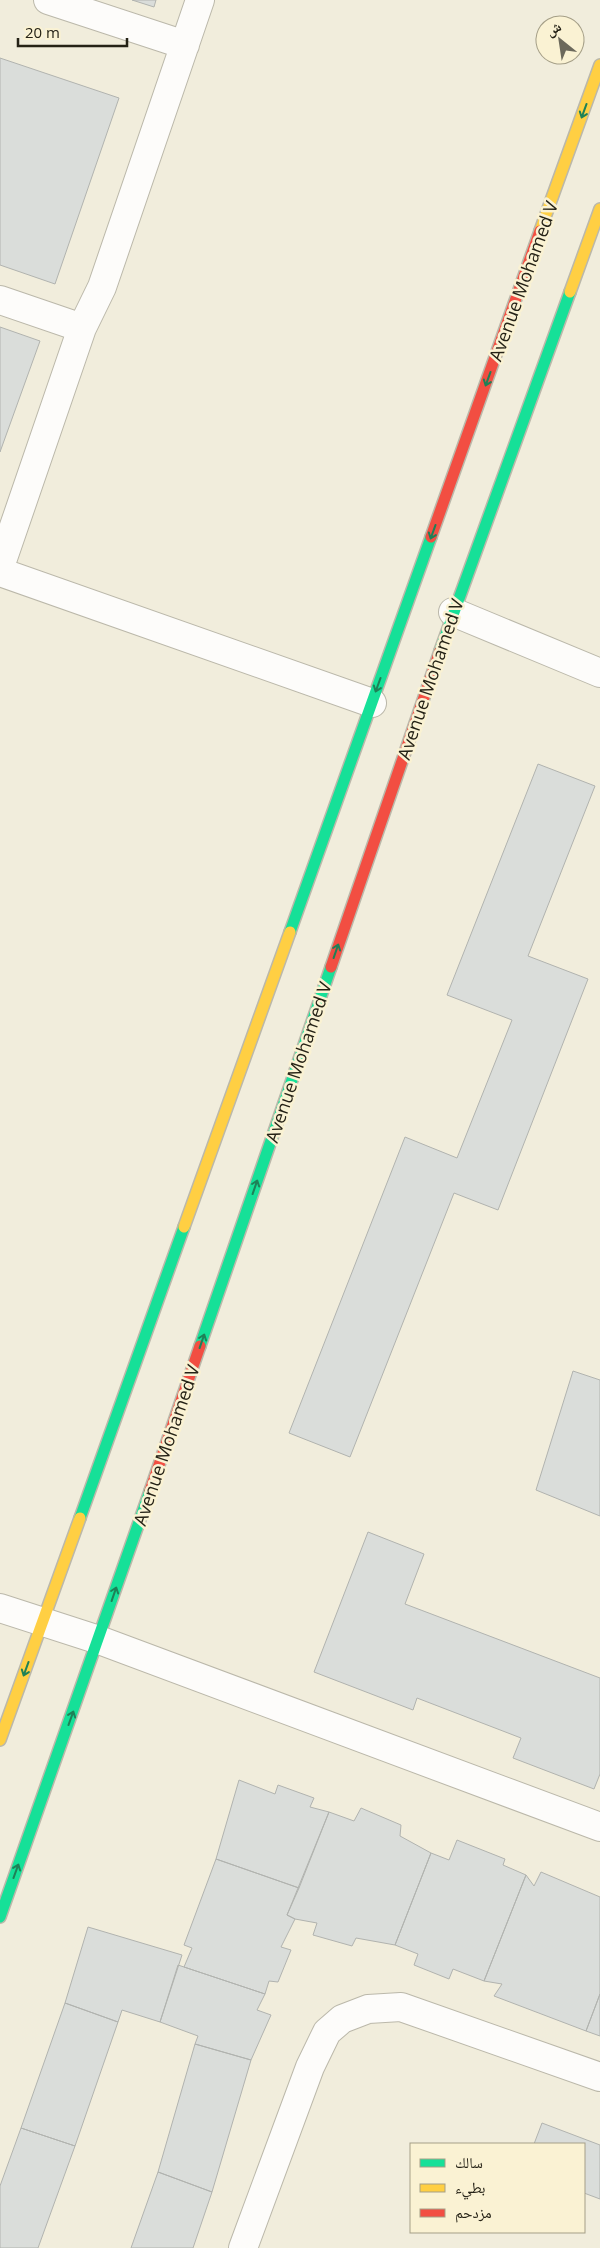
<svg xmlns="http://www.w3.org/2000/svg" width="600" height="2248" font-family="'Open Sans','Noto Naskh Arabic',sans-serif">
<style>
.building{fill:#daddda;stroke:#b1b3af}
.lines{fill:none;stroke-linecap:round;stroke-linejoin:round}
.street-casing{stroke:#bbb8aa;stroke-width:30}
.fast-casing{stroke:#bbb8aa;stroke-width:14}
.slow-casing{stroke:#bbb8aa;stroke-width:14}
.jam-casing{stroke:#bbb8aa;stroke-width:14}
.street{stroke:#fdfcfa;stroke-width:28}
.fast{stroke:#16e098;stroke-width:11}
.slow{stroke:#ffcf43;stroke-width:11}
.jam{stroke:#f24e42;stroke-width:11}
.oneway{stroke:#1e8157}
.labels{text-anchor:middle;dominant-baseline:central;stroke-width:5;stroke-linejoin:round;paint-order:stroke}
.street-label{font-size:18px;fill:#252216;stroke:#faf2d3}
</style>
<rect width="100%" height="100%" fill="#f1eddc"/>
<path class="building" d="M 132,0 L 156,0 L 154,7 Z
M 0,58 L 119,98 L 55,284 L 0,265 Z
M 0,327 L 40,341 L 0,452 Z
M 538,764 L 595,786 L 528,956 L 588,979 L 498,1210 L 454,1193 L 350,1457 L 289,1433 L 405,1137 L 457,1158 L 512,1020 L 447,995 Z
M 573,1371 L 600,1380 L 600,1516 L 536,1490 Z
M 368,1532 L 424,1554 L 405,1604 L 600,1678 L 600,1774 L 594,1789 L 513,1758 L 521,1738 L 417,1698 L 413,1710 L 314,1672 Z
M 239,1780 L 275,1794 L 278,1785 L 314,1798 L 310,1807 L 329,1812 L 299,1888 L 216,1859 Z
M 361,1808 L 401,1825 L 400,1836 L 431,1853 L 395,1945 L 356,1938 L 352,1946 L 313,1935 L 317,1923 L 295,1919 L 287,1915 L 329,1812 L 354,1821 Z
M 457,1840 L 505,1859 L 503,1865 L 526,1875 L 484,1981 L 453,1969 L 449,1979 L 414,1965 L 418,1954 L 395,1945 L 431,1853 L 449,1860 Z
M 216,1859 L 299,1888 L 287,1915 L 295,1919 L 281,1947 L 291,1950 L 278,1982 L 269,1981 L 265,1994 L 184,1967 L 192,1948 L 184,1945 Z
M 541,1872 L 600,1897 L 600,1994 L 586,2031 L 494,1996 L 502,1984 L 484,1981 L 526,1875 L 534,1886 Z
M 88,1927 L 182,1955 L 160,2022 L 122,2010 L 118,2022 L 65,2003 Z
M 178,1965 L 265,1994 L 257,2010 L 271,2015 L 251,2060 L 195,2044 L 198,2036 L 160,2022 Z
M 600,1994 L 600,2036 L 586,2031 Z
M 65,2003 L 118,2022 L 75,2146 L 21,2128 Z
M 195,2044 L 251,2060 L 212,2192 L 158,2172 Z
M 542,2123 L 600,2145 L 600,2199 L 584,2193 L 584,2144 L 534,2144 Z
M 21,2128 L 75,2146 L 38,2248 L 0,2248 L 0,2186 Z
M 158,2172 L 212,2192 L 193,2248 L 131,2248 Z"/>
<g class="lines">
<defs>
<path id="street" d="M 48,0 L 185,45
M 0,300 L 82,328 L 102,287 L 200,0
M 0,567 L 82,328
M 0,572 L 372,703
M 453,612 L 600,673
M 0,1608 L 99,1640 L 600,1827
M 243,2248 L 310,2067 L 327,2032 L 342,2019 L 368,2009 L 401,2007 L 600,2077"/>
<path id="fast" d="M 440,651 L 570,292
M 290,932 L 431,537
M 200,1346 L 331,967
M 80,1518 L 184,1227
M 0,1917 L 150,1491"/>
<path id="slow" d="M 540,231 L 600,65
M 570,292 L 600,209
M 184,1227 L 290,932
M 0,1740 L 80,1518"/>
<path id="jam" d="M 431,537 L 540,231
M 331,967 L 440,651
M 150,1491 L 200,1346"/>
</defs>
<use href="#street" class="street-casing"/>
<use href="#fast" class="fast-casing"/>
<use href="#slow" class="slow-casing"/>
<use href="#jam" class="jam-casing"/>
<use href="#street" class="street"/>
<use href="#fast" class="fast"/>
<use href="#slow" class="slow"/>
<use href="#jam" class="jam"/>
</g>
<defs><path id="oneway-shaft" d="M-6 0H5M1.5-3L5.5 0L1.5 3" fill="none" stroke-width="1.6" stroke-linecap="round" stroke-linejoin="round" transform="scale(1.25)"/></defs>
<g class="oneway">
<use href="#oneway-shaft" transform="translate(584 111) rotate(110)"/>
<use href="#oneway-shaft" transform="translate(488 379) rotate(110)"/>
<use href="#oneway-shaft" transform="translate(433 532) rotate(110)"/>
<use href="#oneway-shaft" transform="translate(378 685) rotate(110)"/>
<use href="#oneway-shaft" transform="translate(336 951) rotate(-71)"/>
<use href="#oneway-shaft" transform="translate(255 1187) rotate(-71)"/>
<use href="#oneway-shaft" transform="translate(202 1341) rotate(-71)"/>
<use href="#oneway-shaft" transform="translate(114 1594) rotate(-71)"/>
<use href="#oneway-shaft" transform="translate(26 1669) rotate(110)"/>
<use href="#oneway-shaft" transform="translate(71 1718) rotate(-70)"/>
<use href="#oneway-shaft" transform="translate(16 1871) rotate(-70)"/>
</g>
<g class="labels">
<g class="street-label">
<text transform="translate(523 281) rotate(-70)">Avenue Mohamed V</text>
<text transform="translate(430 679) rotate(-71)">Avenue Mohamed V</text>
<text transform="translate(298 1062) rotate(-71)">Avenue Mohamed V</text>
<text transform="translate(166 1445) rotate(-71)">Avenue Mohamed V</text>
</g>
</g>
<rect x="410" y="2143" width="175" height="90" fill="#faf2d3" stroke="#a59f87"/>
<rect x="420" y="2159" width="25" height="8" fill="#16e098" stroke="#a59f87"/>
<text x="455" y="2168" font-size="15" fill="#252216">سالك</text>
<rect x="420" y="2184" width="25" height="8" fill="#ffcf43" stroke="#a59f87"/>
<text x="455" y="2193" font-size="15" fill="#252216">بطيء</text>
<rect x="420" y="2209" width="25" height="8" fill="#f24e42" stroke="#a59f87"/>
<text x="455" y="2218" font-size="15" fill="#252216">مزدحم</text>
<g transform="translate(560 40) rotate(330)"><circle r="24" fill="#faf2d3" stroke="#a59f87"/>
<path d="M0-4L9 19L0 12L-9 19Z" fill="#6c695b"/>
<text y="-8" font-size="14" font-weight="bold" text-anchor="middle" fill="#252216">ش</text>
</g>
<path d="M18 38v8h109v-8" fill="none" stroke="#252216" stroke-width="2.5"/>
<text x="25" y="38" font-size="15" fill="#252216" stroke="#faf2d3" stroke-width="4" paint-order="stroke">20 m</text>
</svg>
